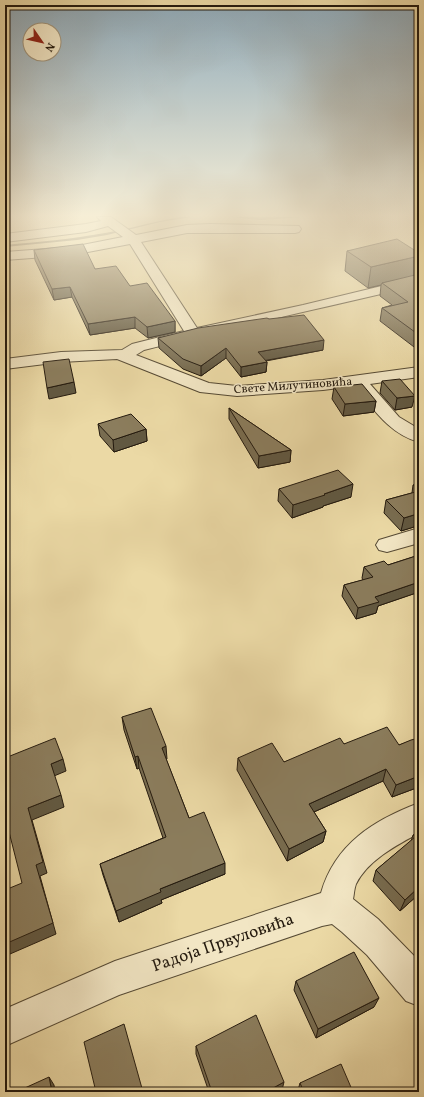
<svg xmlns="http://www.w3.org/2000/svg" width="424" height="1097" font-family="Vollkorn,serif">
<style>
.lines{fill:none;stroke-linecap:round;stroke-linejoin:round}
.stream{fill:#73664a;fill-rule:evenodd}
.minor-casing{stroke:#564a34;stroke-width:2}
.minor{fill:#f2e6c4;fill-rule:evenodd}
.wall{fill:#786c50;stroke:#241a0e}
.shaded-wall{fill:#615841;stroke:#241a0e}
.building{fill:#8b7d5d;stroke:#241a0e}
.labels{text-anchor:middle;dominant-baseline:central;stroke-width:3;stroke-linejoin:round;paint-order:stroke}
.far-street-label{font-size:12px;fill:#241a0e;stroke:#f2e6c4}
.near-street-label{font-size:17px;fill:#241a0e;stroke:#f2e6c4}
</style>
<rect width="100%" height="100%" fill="#ebd9a5"/>
<filter id="stains"><feTurbulence type="fractalNoise" baseFrequency=".005" numOctaves="4"/><feColorMatrix values="0 0 0 0 .2 0 0 0 0 .09 0 0 0 0 .02 0 0 0 .5 -.17"/></filter>
<radialGradient id="worn" r=".72"><stop offset=".6" stop-color="#630" stop-opacity="0"/><stop offset="1" stop-color="#630" stop-opacity=".3"/></radialGradient>
<g class="lines">
<path class="stream" d="M 180,217 L 192,217 L 160,222 L 107,235 L 77,240 L 5,247 L 5,245 C 38,242 72,239 105,233 C 130,229 155,221 180,217 Z
M 231,217 L 302,217 L 261,220 Z"/>
<defs>
<path id="minor" d="M 97,217 L 111,217 L 136,235 L 187,225 L 210,224 L 299,226 L 301,229 L 299,232 L 295,233 L 187,233 L 141,242 L 197,328 L 303,305 L 419,277 L 419,285 C 327,307 235,327 144,350 L 136,355 L 209,383 L 237,386 L 323,380 L 419,367 L 419,377 L 370,384 L 399,417 L 419,429 L 419,442 C 389,434 373,408 354,386 L 323,390 L 237,396 L 200,392 L 117,359 L 61,362 L 5,369 L 5,359 L 61,352 L 122,350 L 132,344 L 184,331 L 130,244 L 72,255 L 5,260 L 5,252 L 72,247 L 123,237 L 108,226 L 86,232 L 5,242 L 5,234 L 86,224 L 101,221 Z
M 419,528 L 419,543 L 387,552 L 379,550 L 376,545 L 379,540 Z
M 419,803 L 419,833 C 397,845 368,860 356,884 C 354,889 354,895 353,899 L 378,919 L 419,961 L 419,1006 L 406,1001 L 367,955 L 342,932 L 332,924 L 322,926 L 119,995 L 5,1046 L 5,1009 L 115,961 L 321,893 C 335,844 374,820 419,803 Z"/>
</defs>
<use href="#minor" class="minor-casing"/>
<use href="#minor" class="minor"/>
</g>
<path class="wall" d="M 34,250 L 95,269 L 175,321 L 175,332 L 148,338 L 135,328 L 90,335 L 72,297 L 54,300 L 35,260 Z
M 347,251 L 419,253 L 419,350 L 418,350 L 380,321 L 382,308 L 392,305 L 380,296 L 381,285 L 368,288 L 345,271 Z
M 269,319 L 323,350 L 266,361 L 267,362 L 266,372 L 241,377 L 226,358 L 201,376 L 183,369 L 159,348 L 158,338 Z
M 382,381 L 412,407 L 395,410 L 380,393 Z
M 334,387 L 376,401 L 374,412 L 343,416 L 332,399 Z
M 229,408 L 291,450 L 290,462 L 258,468 L 229,419 Z
M 98,424 L 146,429 L 147,441 L 114,452 L 100,436 Z
M 419,484 L 419,527 L 414,527 L 401,531 L 384,513 L 386,500 L 412,493 L 413,485 Z
M 279,489 L 351,497 L 323,506 L 323,507 L 292,518 L 278,501 Z
M 419,555 L 419,592 L 378,606 L 376,613 L 356,619 L 342,596 L 344,585 L 363,580 L 362,578 L 364,567 L 388,565 Z
M 122,717 L 167,759 L 166,759 L 189,818 L 225,874 L 161,900 L 162,903 L 119,922 L 103,875 L 100,864 L 163,838 L 139,768 L 137,769 L 124,730 Z
M 419,738 L 419,787 L 392,797 L 383,781 L 314,812 L 326,831 L 323,842 L 287,861 L 237,770 L 238,758 L 284,762 L 344,744 L 399,745 Z
M 419,832 L 419,894 L 400,911 L 373,881 L 376,870 L 411,841 L 413,835 Z
M 296,981 L 374,1007 L 316,1038 L 294,990 Z
M 196,1046 L 282,1090 L 278,1092 L 209,1092 L 196,1054 Z
M 300,1083 L 353,1092 L 299,1092 L 298,1090 Z"/>
<path class="shaded-wall" d="M 419,256 L 419,276 L 382,283 L 381,285 L 368,288 L 371,267 Z
M 70,287 L 72,297 L 54,300 L 52,289 Z
M 135,317 L 135,328 L 90,335 L 88,324 Z
M 175,321 L 175,332 L 148,338 L 147,327 Z
M 7,340 L 9,352 L 5,352 L 5,341 Z
M 324,340 L 323,350 L 257,362 L 258,352 Z
M 226,348 L 226,358 L 201,376 L 201,366 Z
M 267,362 L 266,372 L 241,377 L 241,367 Z
M 5,377 L 8,389 L 5,397 Z
M 74,382 L 76,393 L 49,399 L 47,388 Z
M 415,396 L 412,407 L 395,410 L 397,398 Z
M 376,401 L 374,412 L 343,416 L 345,404 Z
M 146,429 L 147,441 L 114,452 L 113,440 Z
M 291,450 L 290,462 L 258,468 L 259,456 Z
M 353,484 L 351,497 L 323,506 L 323,507 L 292,518 L 293,505 Z
M 417,514 L 414,527 L 401,531 L 404,518 Z
M 419,582 L 419,592 L 378,606 L 376,613 L 356,619 L 358,608 L 375,597 Z
M 166,746 L 167,759 L 163,760 L 162,748 Z
M 138,756 L 139,768 L 137,769 L 135,757 Z
M 63,759 L 66,771 L 54,776 L 51,764 Z
M 386,769 L 383,781 L 307,815 L 309,804 Z
M 419,776 L 419,787 L 392,797 L 396,785 Z
M 61,795 L 64,807 L 32,820 L 47,873 L 40,876 L 56,934 L 10,954 L 5,944 L 36,865 L 28,808 Z
M 326,831 L 323,842 L 287,861 L 289,849 Z
M 225,863 L 225,874 L 161,900 L 162,903 L 119,922 L 116,911 L 160,889 Z
M 419,887 L 419,894 L 400,911 L 405,900 Z
M 379,998 L 374,1007 L 316,1038 L 318,1029 Z
M 49,1077 L 54,1085 L 55,1092 L 52,1092 Z
M 284,1082 L 282,1090 L 278,1092 L 266,1092 Z"/>
<path class="building" d="M 397,239 L 419,253 L 419,256 L 371,267 L 347,251 Z
M 83,244 L 95,269 L 116,266 L 130,286 L 147,283 L 175,321 L 147,327 L 135,317 L 88,324 L 70,287 L 52,289 L 34,250 Z
M 419,274 L 419,335 L 382,308 L 408,302 L 382,283 Z
M 304,315 L 324,340 L 258,352 L 267,362 L 241,367 L 226,348 L 201,366 L 183,359 L 158,338 L 198,328 L 267,318 L 269,319 Z
M 5,332 L 7,340 L 5,341 Z
M 69,359 L 74,382 L 47,388 L 43,362 Z
M 400,379 L 415,396 L 397,398 L 382,381 Z
M 362,384 L 376,401 L 345,404 L 334,387 Z
M 229,408 L 291,450 L 259,456 Z
M 131,414 L 146,429 L 113,440 L 98,424 Z
M 338,470 L 353,484 L 324,494 L 325,495 L 293,505 L 279,489 Z
M 419,484 L 419,514 L 417,514 L 404,518 L 386,500 L 419,491 L 413,485 Z
M 419,555 L 419,582 L 375,597 L 379,602 L 358,608 L 344,585 L 373,577 L 364,567 L 384,561 L 388,565 Z
M 151,708 L 166,746 L 162,748 L 189,818 L 204,812 L 225,863 L 160,889 L 161,892 L 116,911 L 100,864 L 166,837 L 138,756 L 135,757 L 122,717 Z
M 387,727 L 399,745 L 411,740 L 419,738 L 419,776 L 396,785 L 386,769 L 309,804 L 326,831 L 289,849 L 238,758 L 272,743 L 284,762 L 340,738 L 344,744 Z
M 55,738 L 63,759 L 51,764 L 61,795 L 28,808 L 43,862 L 36,865 L 53,923 L 5,944 L 5,890 L 22,883 L 5,816 L 5,758 Z
M 419,832 L 419,887 L 405,900 L 376,870 L 415,837 L 413,835 Z
M 354,952 L 379,998 L 318,1029 L 296,981 Z
M 256,1015 L 284,1082 L 266,1092 L 212,1092 L 196,1046 Z
M 124,1024 L 143,1092 L 96,1092 L 84,1042 Z
M 341,1064 L 353,1092 L 304,1092 L 300,1083 Z
M 49,1077 L 52,1092 L 16,1092 Z"/>
<linearGradient id="sky" x2="0" y2="1"><stop stop-color="#8ea9b9"/><stop offset="0.58" stop-color="#f6eed6"/><stop offset="1" stop-color="#f6eed6" stop-opacity="0"/></linearGradient>
<rect width="424" height="371" fill="url(#sky)"/>
<g class="labels">
<g class="far-street-label">
<text transform="translate(293 386) rotate(-4)">Свете Милутиновића</text>
</g>
<g class="near-street-label">
<text transform="translate(223 943) rotate(-19)">Радоја Првуловића</text>
</g>
</g>
<rect width="424" height="1097" fill="none" stroke="#ebd9a5" stroke-width="20"/>
<rect x="6" y="6" width="412" height="1085" fill="none" stroke="#241a0e" stroke-width="2"/>
<rect x="10" y="10" width="404" height="1077" fill="none" stroke="#241a0e"/>
<g transform="translate(42 42) rotate(124)"><circle r="19" fill="#f2e6c4" stroke="#a0947b"/>
<path d="M0-3L7 15L0 10L-7 15Z" fill="#8f2418"/>
<text y="-6" font-size="11" font-weight="bold" text-anchor="middle" fill="#241a0e">N</text>
</g>
<rect width="100%" height="100%" filter="url(#stains)"/>
<rect width="100%" height="100%" fill="url(#worn)"/>
</svg>
